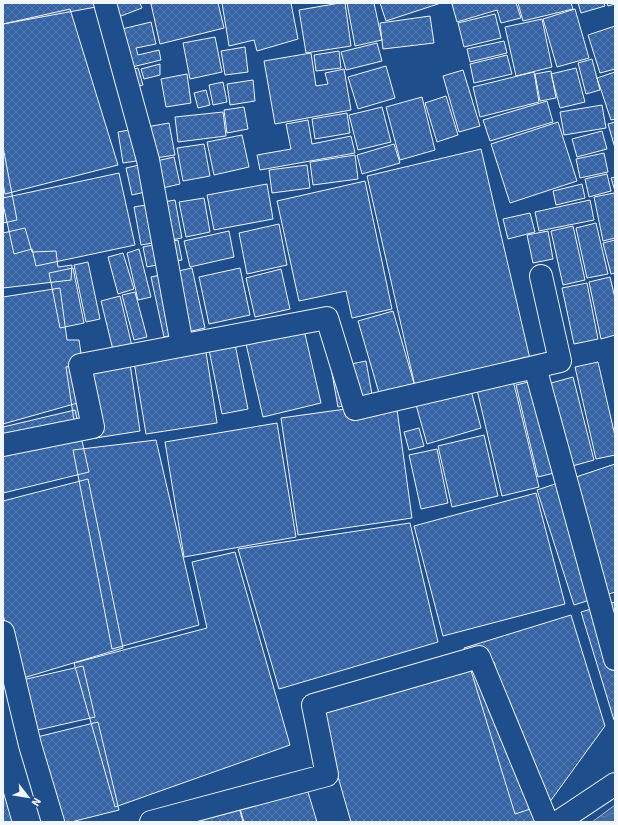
<svg xmlns="http://www.w3.org/2000/svg" width="618" height="825" font-family="Signika,sans-serif">
<style>
.water{fill:url(#water-waves);stroke:#a8bbd7}
.building{fill:url(#building-cross-hatch);stroke:#f2f6ff}
.lines{fill:none;stroke-linecap:round;stroke-linejoin:round}
.minor-casing{stroke:#f2f6ff;stroke-width:24}
.minor{stroke:#1f4e8c;stroke-width:22}
</style>
<defs>
<pattern id="water-waves" width="16" height="10" patternUnits="userSpaceOnUse"><rect width="16" height="10" fill="#446ba0"/><path d="M0 5q4-4 8 0t8 0" fill="none" stroke="#5f81ae"/></pattern>
<pattern id="building-cross-hatch" width="8" height="8" patternUnits="userSpaceOnUse"><rect width="8" height="8" fill="#3563a3"/><path d="M0 0l8 8M0 8l8-8" fill="none" stroke="#537ab1"/></pattern>
</defs>
<rect width="100%" height="100%" fill="#1f4e8c"/>
<path class="water" d="M 615,805 L 615,822 L 592,822 Z"/>
<path class="building" d="M 3,3 L 95,3 L 96,7 L 3,24 Z
M 107,3 L 140,3 L 142,8 L 113,19 Z
M 157,3 L 218,3 L 224,28 L 160,44 L 151,4 Z
M 222,3 L 291,3 L 298,39 L 257,51 L 254,40 L 229,46 Z
M 340,3 L 345,3 L 351,46 L 306,53 L 299,10 Z
M 347,3 L 374,3 L 382,40 L 355,46 Z
M 380,3 L 441,3 L 386,21 Z
M 456,3 L 516,3 L 521,18 L 501,23 L 497,10 L 457,22 L 452,4 Z
M 518,3 L 571,3 L 573,9 L 523,21 Z
M 578,3 L 604,3 L 605,6 L 581,13 Z
M 607,3 L 615,3 L 615,4 L 608,6 Z
M 70,9 L 118,165 L 5,194 L 3,184 L 3,24 Z
M 575,9 L 589,58 L 557,67 L 543,19 Z
M 495,14 L 501,38 L 464,47 L 458,23 Z
M 430,16 L 434,43 L 383,49 L 380,23 Z
M 542,19 L 552,67 L 516,76 L 505,27 Z
M 151,22 L 156,44 L 136,48 L 138,55 L 159,50 L 161,60 L 128,68 L 118,30 Z
M 615,26 L 615,69 L 600,73 L 588,35 Z
M 215,37 L 222,72 L 190,79 L 183,43 Z
M 504,41 L 507,53 L 470,62 L 467,49 Z
M 377,43 L 382,61 L 346,70 L 341,52 Z
M 245,47 L 248,72 L 225,75 L 221,51 Z
M 339,51 L 341,68 L 316,71 L 314,55 Z
M 311,53 L 316,86 L 328,84 L 325,73 L 344,69 L 351,110 L 275,124 L 264,61 Z
M 507,55 L 512,74 L 474,83 L 470,64 Z
M 592,59 L 600,90 L 586,94 L 578,63 Z
M 160,64 L 160,75 L 144,79 L 141,69 Z
M 386,66 L 395,98 L 358,109 L 348,77 Z
M 138,68 L 143,85 L 119,91 L 114,74 Z
M 576,68 L 585,102 L 560,108 L 551,74 Z
M 463,70 L 480,126 L 459,132 L 443,76 Z
M 551,71 L 556,98 L 540,101 L 535,74 Z
M 534,72 L 539,102 L 480,117 L 473,87 Z
M 615,72 L 615,119 L 611,120 L 597,78 Z
M 187,74 L 191,103 L 166,107 L 161,79 Z
M 253,80 L 255,101 L 230,105 L 227,84 Z
M 223,82 L 227,102 L 213,105 L 209,85 Z
M 206,90 L 210,105 L 198,108 L 194,93 Z
M 446,96 L 458,135 L 437,142 L 425,103 Z
M 422,97 L 435,150 L 400,160 L 386,107 Z
M 547,101 L 553,122 L 490,141 L 483,120 Z
M 602,105 L 606,128 L 564,135 L 560,112 Z
M 244,107 L 248,129 L 227,133 L 224,110 Z
M 382,107 L 391,142 L 358,150 L 349,115 Z
M 223,112 L 226,136 L 178,142 L 175,117 Z
M 347,113 L 350,133 L 315,139 L 312,119 Z
M 308,120 L 312,144 L 351,136 L 355,153 L 260,170 L 257,155 L 291,149 L 286,124 Z
M 558,122 L 577,181 L 510,203 L 491,144 Z
M 615,122 L 615,148 L 608,124 Z
M 169,123 L 175,155 L 123,163 L 118,132 Z
M 602,131 L 607,149 L 577,157 L 572,139 Z
M 242,135 L 249,167 L 214,175 L 207,142 Z
M 204,144 L 210,176 L 183,181 L 177,148 Z
M 394,144 L 400,163 L 362,174 L 357,155 Z
M 3,147 L 17,220 L 3,223 Z
M 481,149 L 530,359 L 415,386 L 367,176 Z
M 604,153 L 608,172 L 580,178 L 576,159 Z
M 355,155 L 358,179 L 313,185 L 310,162 Z
M 174,157 L 180,184 L 132,195 L 126,168 Z
M 307,165 L 310,188 L 272,193 L 269,170 Z
M 119,173 L 135,245 L 36,266 L 32,249 L 14,254 L 3,204 L 3,198 Z
M 607,174 L 611,191 L 589,197 L 585,179 Z
M 615,177 L 615,191 L 611,178 Z
M 365,181 L 392,309 L 352,318 L 346,291 L 299,301 L 277,201 Z
M 267,184 L 273,219 L 214,230 L 207,195 Z
M 582,184 L 585,198 L 556,205 L 553,191 Z
M 614,193 L 615,197 L 615,238 L 603,241 L 594,197 Z
M 204,198 L 210,232 L 186,237 L 179,202 Z
M 175,200 L 182,238 L 141,245 L 134,207 Z
M 590,200 L 594,220 L 539,231 L 535,212 Z
M 530,213 L 535,232 L 508,239 L 503,219 Z
M 596,223 L 608,274 L 587,278 L 576,228 Z
M 279,224 L 287,265 L 247,274 L 239,233 Z
M 573,226 L 585,280 L 563,285 L 551,231 Z
M 25,228 L 32,252 L 56,251 L 58,267 L 72,265 L 71,280 L 3,288 L 3,233 Z
M 229,231 L 234,257 L 190,267 L 184,241 Z
M 548,231 L 553,259 L 533,263 L 527,235 Z
M 178,240 L 182,260 L 147,267 L 143,247 Z
M 615,240 L 615,273 L 611,274 L 603,243 Z
M 139,249 L 151,297 L 138,300 L 127,253 Z
M 123,253 L 134,289 L 118,294 L 108,257 Z
M 88,262 L 100,319 L 86,322 L 74,265 Z
M 73,268 L 84,323 L 60,328 L 49,273 Z
M 192,268 L 205,328 L 164,337 L 151,277 Z
M 240,268 L 250,315 L 209,324 L 199,277 Z
M 281,269 L 290,309 L 255,317 L 246,278 Z
M 610,277 L 615,298 L 615,335 L 601,339 L 589,282 Z
M 587,283 L 598,339 L 574,344 L 562,288 Z
M 60,288 L 67,340 L 79,340 L 81,353 L 76,357 L 81,402 L 3,424 L 3,297 Z
M 135,292 L 147,337 L 134,340 L 122,295 Z
M 120,296 L 132,346 L 113,350 L 101,301 Z
M 393,311 L 416,390 L 381,400 L 358,321 Z
M 301,317 L 321,403 L 263,417 L 243,331 Z
M 232,329 L 248,409 L 222,414 L 206,335 Z
M 204,339 L 217,423 L 146,434 L 132,350 Z
M 129,357 L 140,431 L 77,441 L 66,367 Z
M 366,361 L 373,400 L 338,407 L 331,368 Z
M 598,362 L 615,436 L 615,455 L 596,459 L 575,367 Z
M 510,368 L 539,487 L 502,496 L 474,377 Z
M 573,377 L 594,460 L 565,468 L 544,385 Z
M 468,379 L 481,428 L 427,444 L 413,394 Z
M 540,379 L 562,471 L 538,477 L 516,385 Z
M 396,402 L 412,518 L 298,535 L 281,418 Z
M 75,410 L 89,472 L 3,493 L 3,427 Z
M 277,423 L 296,537 L 184,557 L 165,442 Z
M 419,428 L 424,446 L 409,450 L 404,432 Z
M 484,435 L 498,496 L 452,507 L 438,446 Z
M 156,440 L 199,625 L 112,649 L 73,450 Z
M 437,449 L 448,503 L 421,509 L 409,455 Z
M 615,464 L 615,592 L 574,605 L 537,490 Z
M 88,479 L 123,648 L 20,679 L 3,615 L 3,501 Z
M 536,493 L 565,604 L 443,636 L 414,526 Z
M 410,523 L 438,642 L 279,689 L 238,549 Z
M 235,552 L 290,745 L 115,807 L 74,663 L 207,628 L 192,562 Z
M 615,602 L 615,719 L 614,720 L 581,612 Z
M 571,615 L 605,726 L 549,803 L 515,814 L 464,648 Z
M 494,662 L 541,822 L 351,822 L 320,714 Z
M 83,666 L 95,717 L 29,732 L 18,681 Z
M 98,722 L 119,810 L 71,822 L 54,822 L 33,738 Z
M 305,782 L 317,822 L 244,822 L 238,802 Z
M 3,791 L 12,822 L 3,822 Z
M 237,800 L 243,822 L 179,822 Z"/>
<g class="lines">
<defs>
<path id="minor" d="M 105,3 L 148,160 L 182,345
M 535,367 L 615,659
M 3,445 L 93,427 L 80,365 L 327,318 L 355,409 L 560,361 L 541,276
M 3,632 L 30,745 L 53,822
M 151,822 L 327,775 L 313,705 L 479,657 L 547,822
M 558,822 L 615,784"/>
</defs>
<use href="#minor" class="minor-casing"/>
<use href="#minor" class="minor"/>
</g>
<rect width="618" height="825" fill="none" stroke="#f2f6ff" stroke-width="8"/>
<g transform="translate(28 797) rotate(121)" stroke="#1f4e8c" stroke-width="3" paint-order="stroke">
<path d="M0-3L7 15L0 10L-7 15Z" fill="#f2f6ff"/>
<text y="-6" font-size="11" font-weight="bold" text-anchor="middle" fill="#f2f6ff">N</text>
</g>
</svg>
